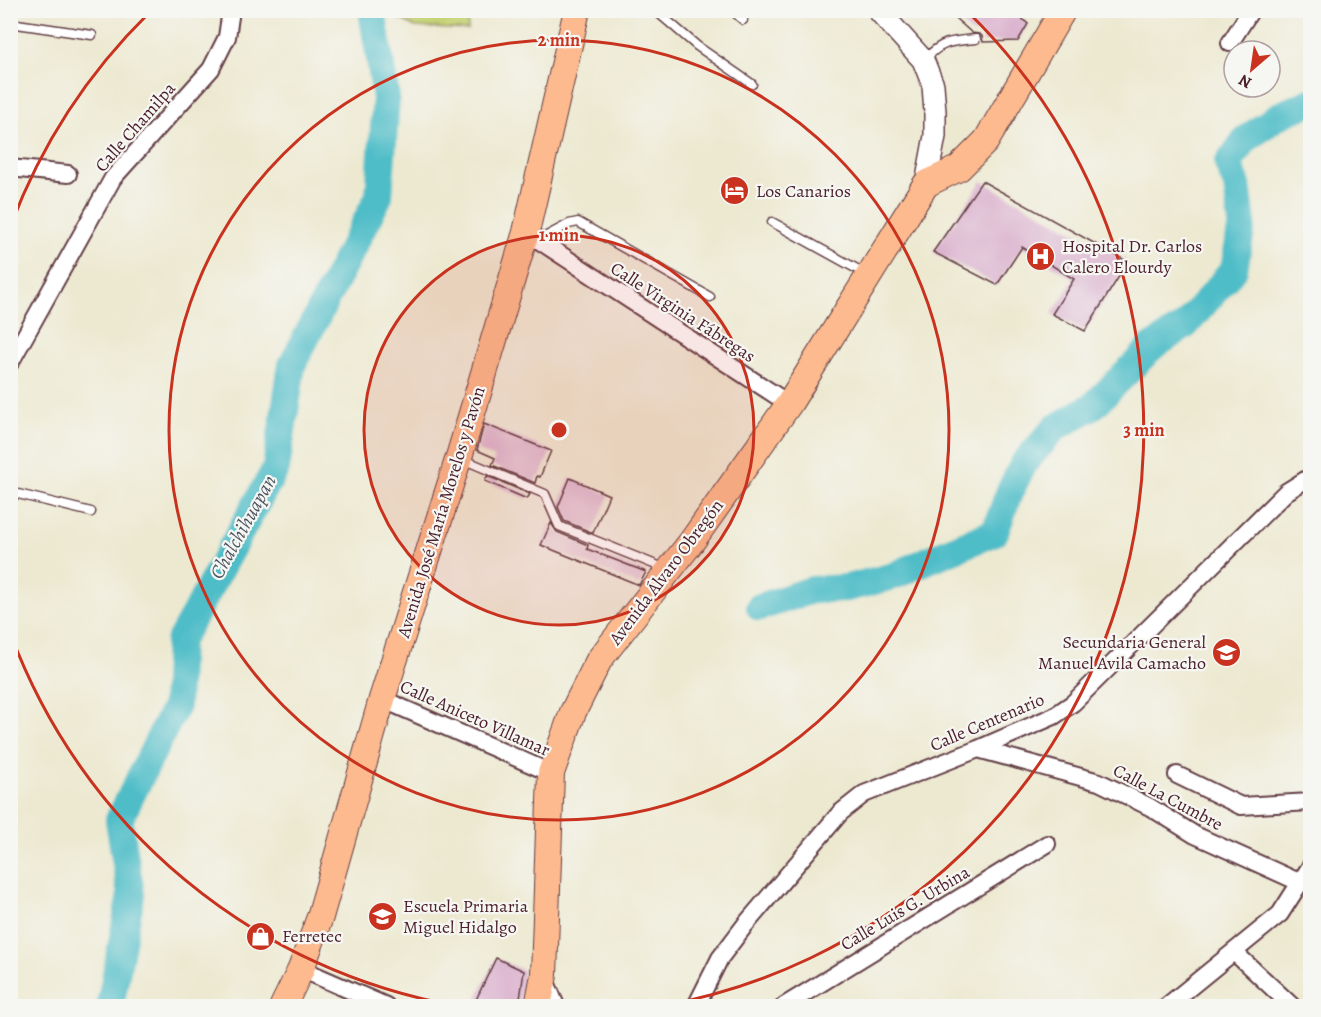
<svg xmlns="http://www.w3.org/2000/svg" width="1321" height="1017" font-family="Alegreya,serif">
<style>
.green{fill:#c5d476;stroke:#887a50;stroke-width:1.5}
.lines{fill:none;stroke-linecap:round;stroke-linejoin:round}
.river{stroke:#4fbdc8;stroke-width:28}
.building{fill:#d9aecc}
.service-casing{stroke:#623d44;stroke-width:11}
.minor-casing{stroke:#623d44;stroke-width:20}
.tertiary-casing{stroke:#623d44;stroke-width:24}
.primary-casing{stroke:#623d44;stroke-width:28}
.service{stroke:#fff;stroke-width:8}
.minor{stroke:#fff;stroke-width:16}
.tertiary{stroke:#fff;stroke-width:21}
.primary{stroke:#fcba8e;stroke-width:26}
.ring{fill:none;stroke:#c8321e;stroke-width:3}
.labels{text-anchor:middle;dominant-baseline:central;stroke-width:4.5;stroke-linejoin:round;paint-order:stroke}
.street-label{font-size:18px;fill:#4a1f2b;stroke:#f6f6f2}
.poi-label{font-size:18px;fill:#4a1f2b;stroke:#f6f6f2;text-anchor:start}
.water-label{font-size:20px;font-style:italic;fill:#4c5662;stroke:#f6f6f2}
.centre{fill:#c8321e;stroke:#f6f6f2;stroke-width:3}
.ring-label{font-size:18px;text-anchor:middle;font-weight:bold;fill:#c8321e;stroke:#f6f6f2;stroke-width:4.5;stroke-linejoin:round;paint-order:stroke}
</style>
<rect width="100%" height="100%" fill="#f6f6f2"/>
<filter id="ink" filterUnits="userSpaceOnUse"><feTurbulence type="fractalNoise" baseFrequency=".0167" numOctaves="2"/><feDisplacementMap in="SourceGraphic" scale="12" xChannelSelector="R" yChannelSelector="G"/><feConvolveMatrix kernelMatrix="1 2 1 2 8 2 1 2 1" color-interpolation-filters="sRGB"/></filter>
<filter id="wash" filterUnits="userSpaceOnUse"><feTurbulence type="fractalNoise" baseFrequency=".008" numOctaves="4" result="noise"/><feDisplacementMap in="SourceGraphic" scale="24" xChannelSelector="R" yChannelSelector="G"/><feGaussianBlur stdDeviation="1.35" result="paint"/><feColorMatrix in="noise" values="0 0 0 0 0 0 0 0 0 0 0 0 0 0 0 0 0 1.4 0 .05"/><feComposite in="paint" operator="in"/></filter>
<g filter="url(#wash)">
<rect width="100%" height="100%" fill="#ede9d1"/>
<path class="green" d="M 385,11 L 467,11 L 468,30 L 415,27 Z"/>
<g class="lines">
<path class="river" d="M 760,607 L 812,590 L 847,588 L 894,576 L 926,561 L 995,532 L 1009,493 L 1024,463 L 1055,428 L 1094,405 L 1152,347 L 1186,325 L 1234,269 L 1242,224 L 1237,185 L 1228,164 L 1245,140 L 1278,116 L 1310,102
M 110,1006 L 131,895 L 119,820 L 176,705 L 179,642 L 276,468 L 292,365 L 379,196 L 386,98 L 372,10"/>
</g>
<g id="blocks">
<path class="building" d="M 946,10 L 1012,10 L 1028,24 L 1018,41 L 983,42 L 982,36 L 979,34 L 972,33 Z
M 982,181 L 1128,262 L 1085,331 L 1052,314 L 1074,279 L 1022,247 L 997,285 L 933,252 Z
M 484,424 L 551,451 L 540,477 L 537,476 L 535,483 L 492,465 L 495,458 L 477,450 Z
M 487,476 L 530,494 L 527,499 L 485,481 Z
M 570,478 L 609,495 L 593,533 L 564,521 L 558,507 Z
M 551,523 L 557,532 L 588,545 L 587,549 L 646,572 L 639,585 L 541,545 Z
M 496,958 L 524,971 L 519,1006 L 473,1006 Z"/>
</g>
</g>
<g filter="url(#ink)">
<use href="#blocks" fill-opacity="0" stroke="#623d44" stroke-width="1.5"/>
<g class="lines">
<defs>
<path id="service" d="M 655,10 L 697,46 L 752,84
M 732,10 L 743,20
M 10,23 L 92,35
M 924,60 C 942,41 951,41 976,39
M 772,222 L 866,274
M 539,240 L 569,224 L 578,222 L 710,297
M 460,458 L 545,494 L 559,526 L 666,569
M 10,492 L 91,512"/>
<path id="minor" d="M 1230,43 L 1251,10
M 10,168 L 68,174
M 526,232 L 789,404
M 10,363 L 113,178 L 211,69 L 227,37 L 231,10
M 382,699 L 551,773
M 978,749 L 1099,782 L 1150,807 L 1195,835 L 1301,883
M 1177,775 L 1241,806 L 1310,802
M 1234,952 L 1292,1006
M 301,969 L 386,1006
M 544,977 L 556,1006
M 696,1006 L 720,958 L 745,925 L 840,813 L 864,794 L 978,749 L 1054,716 L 1073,703 L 1286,492 L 1310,477
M 784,1006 L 1047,844
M 1167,1006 L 1280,914 L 1310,867"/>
<path id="tertiary" d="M 878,10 L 923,60 L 933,85 L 935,112 L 935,136 L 926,184"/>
<path id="primary" d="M 283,1006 L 301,969 L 320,917 L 382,699 L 459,457 L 526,232 L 577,10
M 538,1006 L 544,975 L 551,773 L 573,712 L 599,660 L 692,541 L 789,404 L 926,184 L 959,168 L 986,141 L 1063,10"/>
</defs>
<use href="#service" class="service-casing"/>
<use href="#minor" class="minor-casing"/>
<use href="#tertiary" class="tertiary-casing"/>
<use href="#primary" class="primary-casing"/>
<use href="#service" class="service"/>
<use href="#minor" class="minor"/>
<use href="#tertiary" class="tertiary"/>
<use href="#primary" class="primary"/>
</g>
</g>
<circle cx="559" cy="430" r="195" fill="#c8321e" fill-opacity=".12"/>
<g class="ring">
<circle cx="559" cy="430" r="195"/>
<circle cx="559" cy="430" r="390"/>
<path d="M457 1006A585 585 0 0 1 11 635M11 225A585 585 0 0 1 149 13M969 13A585 585 0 0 1 661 1006"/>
</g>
<defs>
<symbol id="hotel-disc" viewBox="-11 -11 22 22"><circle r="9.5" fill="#c8321e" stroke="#f6f6f2"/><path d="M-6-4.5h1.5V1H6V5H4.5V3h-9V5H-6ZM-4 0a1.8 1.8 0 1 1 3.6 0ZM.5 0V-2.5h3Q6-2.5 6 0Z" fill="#fff"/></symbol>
<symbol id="hospital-disc" viewBox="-11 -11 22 22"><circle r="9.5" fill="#c8321e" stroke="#f6f6f2"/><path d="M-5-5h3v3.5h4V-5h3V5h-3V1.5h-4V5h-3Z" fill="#fff"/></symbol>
<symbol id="school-disc" viewBox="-11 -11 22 22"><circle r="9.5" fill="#c8321e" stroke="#f6f6f2"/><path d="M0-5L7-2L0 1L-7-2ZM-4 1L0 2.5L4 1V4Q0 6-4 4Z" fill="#fff"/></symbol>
<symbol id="shop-disc" viewBox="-11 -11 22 22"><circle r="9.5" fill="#c8321e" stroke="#f6f6f2"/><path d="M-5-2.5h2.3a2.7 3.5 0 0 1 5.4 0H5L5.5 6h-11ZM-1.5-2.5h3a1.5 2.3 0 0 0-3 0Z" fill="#fff"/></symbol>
</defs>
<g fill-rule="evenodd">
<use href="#hotel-disc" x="718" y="174" width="33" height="33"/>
<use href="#hospital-disc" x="1024" y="240" width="33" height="33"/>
<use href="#school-disc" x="1210" y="636" width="33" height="33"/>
<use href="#school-disc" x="366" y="900" width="33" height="33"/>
<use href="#shop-disc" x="244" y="920" width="33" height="33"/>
</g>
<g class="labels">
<g class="street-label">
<text transform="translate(135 127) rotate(-49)">Calle Chamilpa</text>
<text transform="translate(683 312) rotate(33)">Calle Virginia Fábregas</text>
<text transform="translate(441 512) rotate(-73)">Avenida José María Morelos y Pavón</text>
<text transform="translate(666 572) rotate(-53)">Avenida Álvaro Obregón</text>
<text transform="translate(475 718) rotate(24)">Calle Aniceto Villamar</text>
<text transform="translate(987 722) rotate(-23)">Calle Centenario</text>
<text transform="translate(1168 797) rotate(28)">Calle La Cumbre</text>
<text transform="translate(905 908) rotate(-31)">Calle Luis G. Urbina</text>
</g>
<g class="poi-label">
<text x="756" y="191">Los Canarios</text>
<text x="1062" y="246">Hospital Dr. Carlos<tspan x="1062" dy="21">Calero Elourdy</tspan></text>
<text x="1206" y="642" text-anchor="end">Secundaria General<tspan x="1206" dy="21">Manuel Avila Camacho</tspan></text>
<text x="403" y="906">Escuela Primaria<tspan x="403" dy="21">Miguel Hidalgo</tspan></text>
<text x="282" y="936">Ferretec</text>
</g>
<g class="water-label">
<text transform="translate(243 527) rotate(-61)">Chalchihuapan</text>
</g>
</g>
<circle cx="559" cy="430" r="9" class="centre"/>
<g class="ring-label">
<text x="559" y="46">2 min</text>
<text x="559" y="241">1 min</text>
<text x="1144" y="436">3 min</text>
</g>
<rect width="1321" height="1017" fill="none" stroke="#f6f6f2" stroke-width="36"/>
<g transform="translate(1252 69) rotate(209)"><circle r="28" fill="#f6f6f2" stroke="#b1a0a2" stroke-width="1.5"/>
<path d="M0-4.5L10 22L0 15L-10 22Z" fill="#c8321e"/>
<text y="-9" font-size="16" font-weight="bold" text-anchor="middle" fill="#4a1f2b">N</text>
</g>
</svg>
